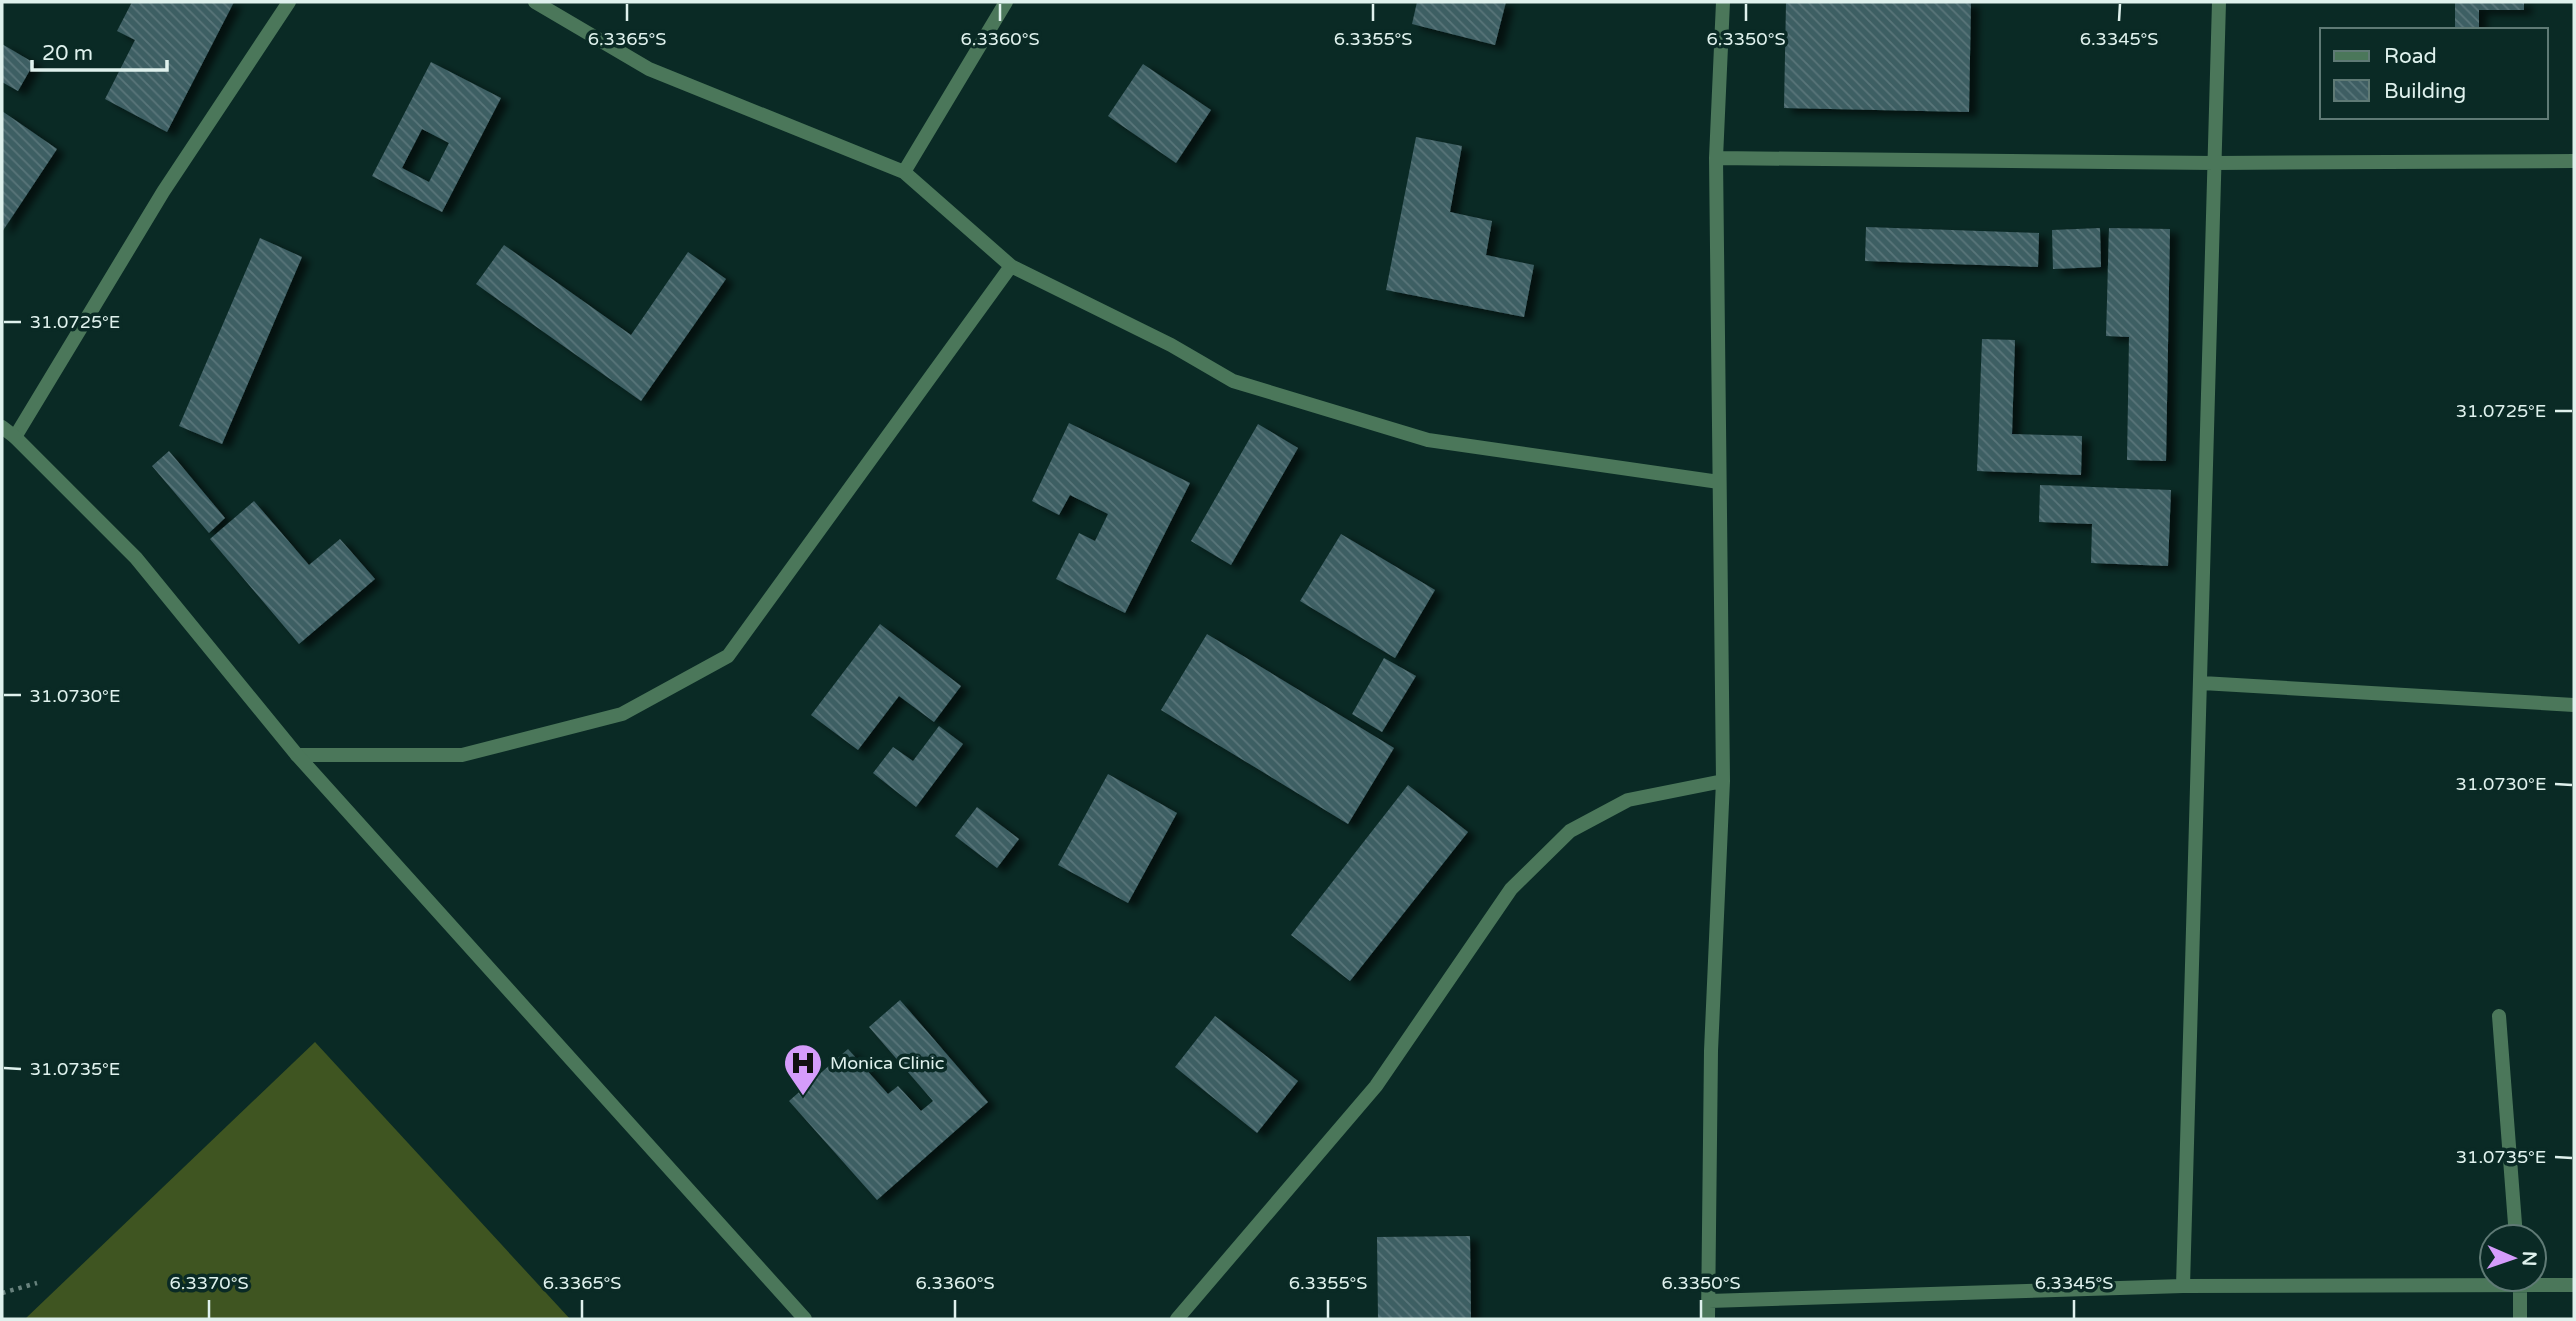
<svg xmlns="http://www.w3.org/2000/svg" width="2576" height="1321" font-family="'Varela Round',sans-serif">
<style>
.pitch{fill:#3f5521}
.building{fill:url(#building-back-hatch);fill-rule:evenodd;filter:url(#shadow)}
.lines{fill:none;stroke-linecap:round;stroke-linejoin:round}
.path{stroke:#68827d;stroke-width:4.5;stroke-dasharray:3.5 5;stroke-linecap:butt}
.minor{stroke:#4b775a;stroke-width:14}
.tertiary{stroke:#4b775a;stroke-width:14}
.ticks{fill:none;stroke:#dff1ed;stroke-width:2.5}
.labels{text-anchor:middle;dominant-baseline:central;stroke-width:7;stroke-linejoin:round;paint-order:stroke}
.poi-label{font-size:18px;fill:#dff1ed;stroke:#0a2a25;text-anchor:start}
.ticks-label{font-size:18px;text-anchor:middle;fill:#dff1ed;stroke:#0a2a25;stroke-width:7;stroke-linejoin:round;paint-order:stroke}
</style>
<defs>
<pattern id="building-back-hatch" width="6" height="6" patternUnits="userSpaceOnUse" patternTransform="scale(1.75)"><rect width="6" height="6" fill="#3e5e63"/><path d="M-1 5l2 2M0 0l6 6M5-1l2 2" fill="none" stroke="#59767a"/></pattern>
<filter id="shadow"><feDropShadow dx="8" dy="4.5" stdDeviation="3.5" flood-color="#0009"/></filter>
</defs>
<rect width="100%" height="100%" fill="#0a2a25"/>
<path class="pitch" d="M 315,1042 L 570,1319 L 25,1319 Z"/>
<path class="building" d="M 132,2 L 234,2 L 167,132 L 105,99 L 135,40 L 117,31 Z
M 1417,2 L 1506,2 L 1495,45 L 1412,24 Z
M 1786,2 L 1971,2 L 1969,112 L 1784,108 Z
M 2455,2 L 2524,2 L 2524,10 L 2479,10 L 2479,30 L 2455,30 Z
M 2,44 L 34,63 L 18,91 L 2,82 Z
M 431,62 L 501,98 L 442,212 L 372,176 ZM 422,129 L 449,143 L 429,182 L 402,168 Z
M 1143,64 L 1211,110 L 1176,163 L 1108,116 Z
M 2,111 L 57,149 L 2,232 Z
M 1416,137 L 1462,146 L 1450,212 L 1492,221 L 1486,255 L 1534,265 L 1524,317 L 1386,290 Z
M 1866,227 L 2039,233 L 2038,267 L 1865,261 Z
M 2100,228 L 2101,267 L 2053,269 L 2052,230 Z
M 2109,228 L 2170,229 L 2166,461 L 2127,460 L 2129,337 L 2106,336 Z
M 260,238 L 302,257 L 222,444 L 179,426 Z
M 504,245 L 631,335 L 688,252 L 726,279 L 641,401 L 476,284 Z
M 1982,339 L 2015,340 L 2012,434 L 2082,436 L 2081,475 L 1977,471 Z
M 1069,423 L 1190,483 L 1125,613 L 1056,579 L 1079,533 L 1095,541 L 1108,514 L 1070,495 L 1059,515 L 1032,501 Z
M 1258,424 L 1298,448 L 1231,565 L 1191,541 Z
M 169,451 L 225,518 L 209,533 L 152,466 Z
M 2040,485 L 2171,490 L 2168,566 L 2091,563 L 2092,524 L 2039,522 Z
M 254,501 L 309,565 L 340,539 L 375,579 L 299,644 L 210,539 Z
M 1341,534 L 1435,590 L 1395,658 L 1300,601 Z
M 880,624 L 961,686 L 934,722 L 899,696 L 858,750 L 811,715 Z
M 1207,634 L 1394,748 L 1348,824 L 1161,710 Z
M 1384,658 L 1416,676 L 1382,732 L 1352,714 Z
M 939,726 L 963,744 L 916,807 L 873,773 L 893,747 L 913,761 Z
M 1108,774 L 1177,813 L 1128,903 L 1058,865 Z
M 1408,785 L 1468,832 L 1350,981 L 1291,935 Z
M 977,807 L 1019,839 L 997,868 L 955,836 Z
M 900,1000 L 988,1102 L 877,1200 L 789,1101 L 848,1049 L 888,1094 L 898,1086 L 921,1111 L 933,1101 L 869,1027 Z
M 1215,1016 L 1298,1081 L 1257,1133 L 1175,1067 Z
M 1470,1236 L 1471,1319 L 1378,1319 L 1377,1237 Z"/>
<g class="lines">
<path class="path" d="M 2,1293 L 37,1283"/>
<path class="minor" d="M 535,2 L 649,69 L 904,172 L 1011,266 L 1171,345 L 1233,381 L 1428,440 L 1719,482
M 1716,158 L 2215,163 L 2574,161
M 904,172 L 1006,2
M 15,437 L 163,192 L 289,2
M 2202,683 L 2574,705
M 297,755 L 462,755 L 622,714 L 728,656 L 1011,266
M 2499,1016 L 2516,1237
M 2520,1280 L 2520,1319
M 2183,1286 L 2219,2
M 1709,1301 L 2183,1286 L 2574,1285
M 1177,1319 L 1376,1086 L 1511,889 L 1570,831 L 1628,800 L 1723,781
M 1708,1319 L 1711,1051 L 1723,781 L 1716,158 L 1723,2"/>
<path class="tertiary" d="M 2,427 L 15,437 L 136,558 L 297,755 L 805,1319"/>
</g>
<path class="ticks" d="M 627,21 L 627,4M 1000,21 L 1000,4M 1373,21 L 1373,4M 1746,21 L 1746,4M 2119,21 L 2120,4M 4,322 L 21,322M 2555,411 L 2572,411M 4,695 L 21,695M 2555,784 L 2572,785M 4,1068 L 21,1069M 2555,1157 L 2572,1158M 209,1318 L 209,1300M 582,1318 L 582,1300M 955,1318 L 955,1300M 1328,1318 L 1328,1300M 1701,1318 L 1701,1300M 2074,1318 L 2074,1300"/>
<defs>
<symbol id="hospital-pin" viewBox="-11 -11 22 30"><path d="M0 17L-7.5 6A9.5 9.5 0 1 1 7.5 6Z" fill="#d59cfb" stroke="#0a2a25"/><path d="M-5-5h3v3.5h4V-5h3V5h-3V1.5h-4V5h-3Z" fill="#111"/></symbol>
</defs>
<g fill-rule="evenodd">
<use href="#hospital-pin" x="781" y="1041" width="44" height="60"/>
</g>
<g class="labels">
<g class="poi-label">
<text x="830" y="1063">Monica Clinic</text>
</g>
</g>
<g class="ticks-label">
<text x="627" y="45">6.3365°S</text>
<text x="1000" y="45">6.3360°S</text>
<text x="1373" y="45">6.3355°S</text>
<text x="1746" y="45">6.3350°S</text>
<text x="2119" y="45">6.3345°S</text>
<text x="75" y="328">31.0725°E</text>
<text x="2501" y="417">31.0725°E</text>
<text x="75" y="702">31.0730°E</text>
<text x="2501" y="790">31.0730°E</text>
<text x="75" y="1075">31.0735°E</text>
<text x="2501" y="1163">31.0735°E</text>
<text x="209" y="1289">6.3370°S</text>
<text x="582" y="1289">6.3365°S</text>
<text x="955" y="1289">6.3360°S</text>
<text x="1328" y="1289">6.3355°S</text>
<text x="1701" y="1289">6.3350°S</text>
<text x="2074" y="1289">6.3345°S</text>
</g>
<rect width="2576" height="1321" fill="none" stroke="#dff1ed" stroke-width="7"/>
<rect x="2320" y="28" width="228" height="91" fill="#0a2a25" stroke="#5f7a75" stroke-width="2"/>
<rect x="2334" y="51" width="35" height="10" fill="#4b775a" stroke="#5f7a75" stroke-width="2"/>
<text x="2384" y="63" font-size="21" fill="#dff1ed">Road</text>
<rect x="2334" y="80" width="35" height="21" fill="url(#building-back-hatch)" stroke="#5f7a75" stroke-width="2"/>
<text x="2384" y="98" font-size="21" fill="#dff1ed">Building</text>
<g transform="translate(2513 1258) rotate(92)"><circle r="33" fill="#0a2a25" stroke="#5f7a75" stroke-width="2"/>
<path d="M0-5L12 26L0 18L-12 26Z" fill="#d59cfb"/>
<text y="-10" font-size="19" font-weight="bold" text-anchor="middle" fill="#dff1ed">N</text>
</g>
<path d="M32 60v10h135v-10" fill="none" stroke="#dff1ed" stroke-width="3.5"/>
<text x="42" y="60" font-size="21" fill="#dff1ed" stroke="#0a2a25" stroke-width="5" paint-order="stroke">20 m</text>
</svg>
